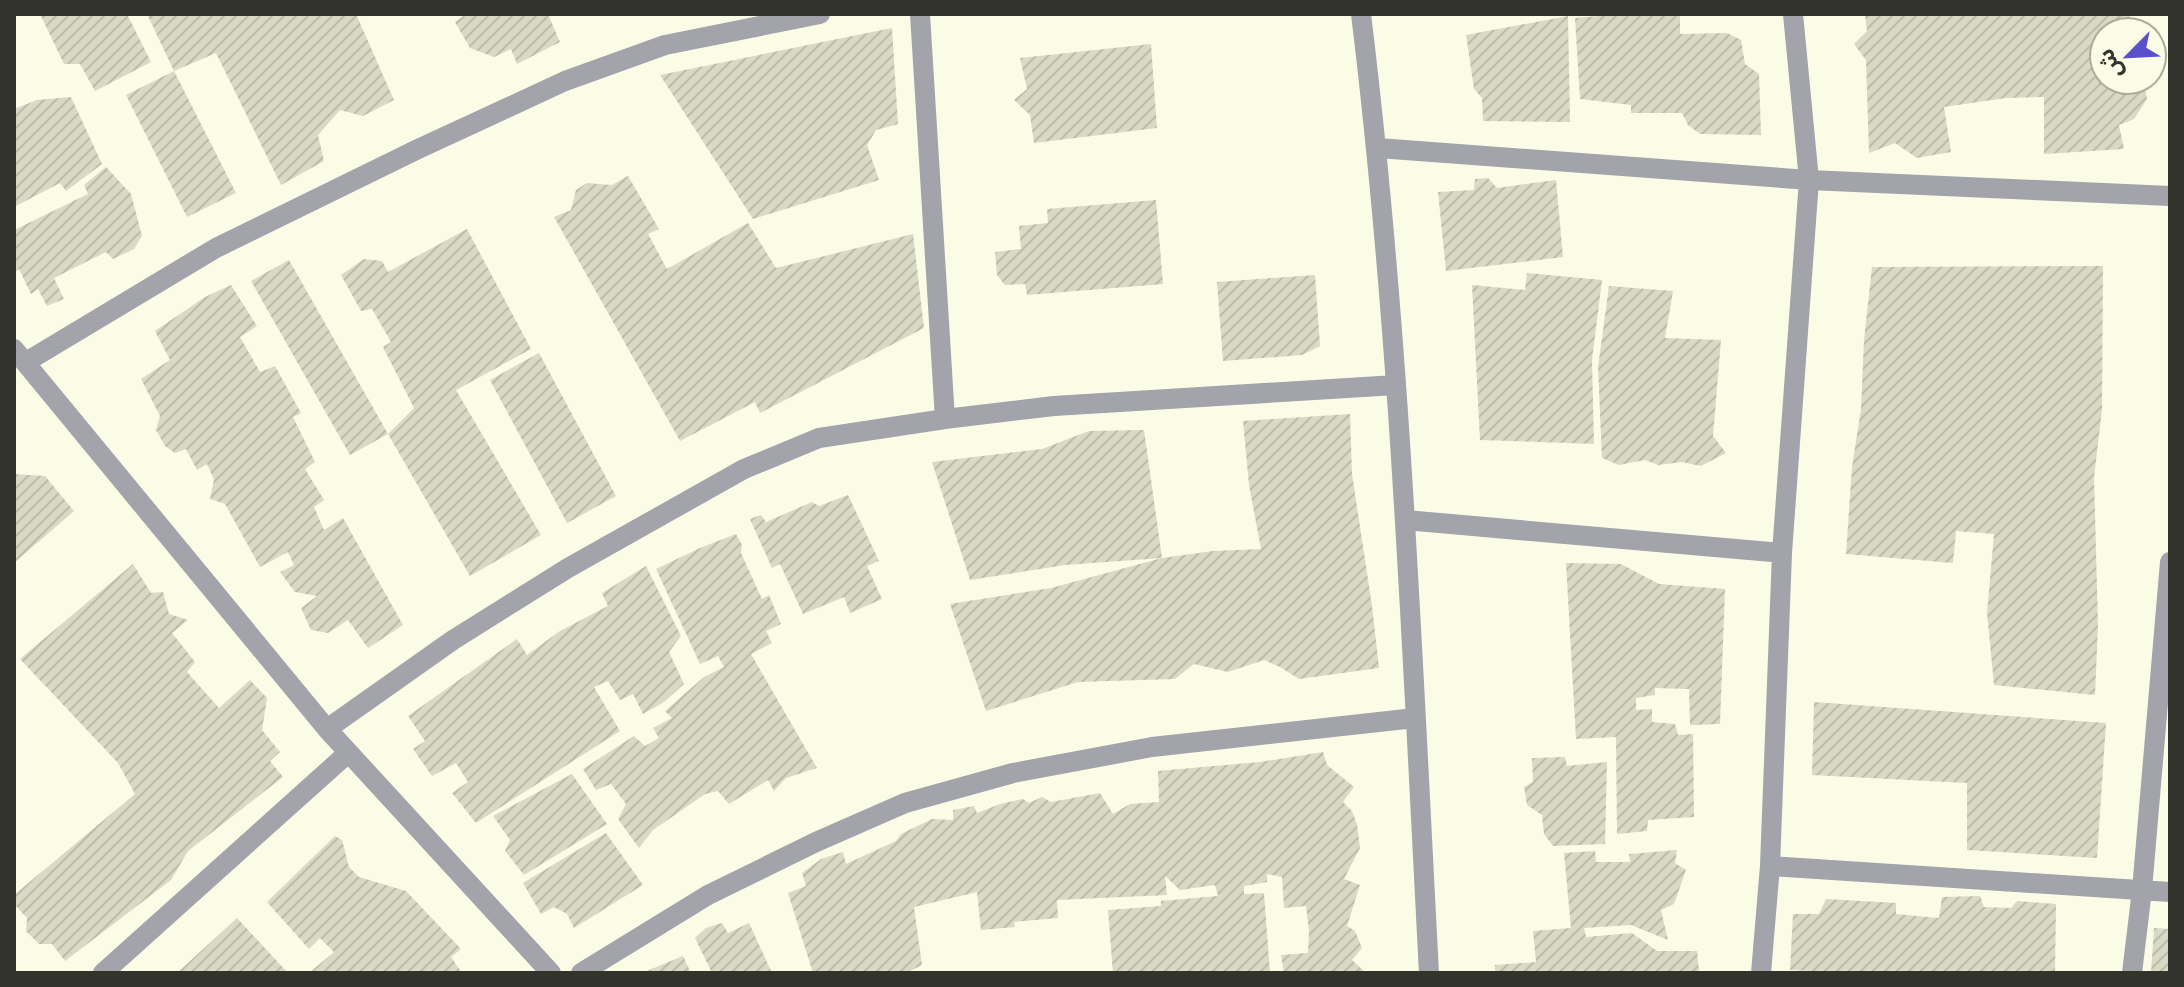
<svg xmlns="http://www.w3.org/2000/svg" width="2184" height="987" font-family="'Fira Sans Condensed','Noto Sans Arabic',sans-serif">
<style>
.building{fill:url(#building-hatch)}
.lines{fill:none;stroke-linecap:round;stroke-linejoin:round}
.street{stroke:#a2a3ab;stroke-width:20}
</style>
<defs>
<pattern id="building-hatch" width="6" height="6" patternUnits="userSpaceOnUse" patternTransform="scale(2)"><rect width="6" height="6" fill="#d9dac5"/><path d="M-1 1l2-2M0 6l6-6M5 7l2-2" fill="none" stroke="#bbbca9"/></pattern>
</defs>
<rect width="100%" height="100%" fill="#fbfce6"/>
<path class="building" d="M 40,14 L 127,14 L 151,62 L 95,91 L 80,64 L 64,64 Z
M 147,14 L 356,14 L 394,100 L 363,116 L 340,110 L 318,135 L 324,161 L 281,185 L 216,53 L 174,71 Z
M 466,14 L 548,14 L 560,42 L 517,64 L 511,49 L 494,57 L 470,48 L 455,22 Z
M 1623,14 L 1680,14 L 1680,34 L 1727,33 L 1741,40 L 1745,64 L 1759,74 L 1761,135 L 1700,134 L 1688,125 L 1682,113 L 1631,113 L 1631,105 L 1580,99 L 1575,18 Z
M 1865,14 L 2130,14 L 2130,18 L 2118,30 L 2119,32 L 2104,32 L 2104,80 L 2141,80 L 2144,83 L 2147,99 L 2134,119 L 2119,125 L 2124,149 L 2044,154 L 2044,97 L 2006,98 L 1944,107 L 1951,152 L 1917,158 L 1895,143 L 1869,153 L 1866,60 L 1854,44 L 1867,31 Z
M 1568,16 L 1570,122 L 1483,121 L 1482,98 L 1474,89 L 1466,35 Z
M 892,28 L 898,124 L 876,130 L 867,145 L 879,180 L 753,219 L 660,75 Z
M 1151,44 L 1157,128 L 1034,143 L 1030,115 L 1014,100 L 1027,89 L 1020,58 Z
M 174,71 L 236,193 L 187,217 L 126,95 Z
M 71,97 L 102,164 L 66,191 L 60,183 L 14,207 L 14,109 L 37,100 Z
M 106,167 L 131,194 L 142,236 L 134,249 L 113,259 L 106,252 L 54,278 L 64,299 L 47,306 L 38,289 L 31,294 L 19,269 L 14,272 L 14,230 L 88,194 L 84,185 Z
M 628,176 L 659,229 L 648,234 L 667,269 L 748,223 L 776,268 L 913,234 L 924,328 L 760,413 L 755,402 L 680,441 L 554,217 L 571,210 L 576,190 L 587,183 L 612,185 Z
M 1488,178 L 1497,188 L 1556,180 L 1563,257 L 1446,271 L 1438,192 L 1474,190 L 1475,179 Z
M 1156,200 L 1163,284 L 1027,295 L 1025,284 L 1005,285 L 997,275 L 995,252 L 1021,249 L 1019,226 L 1048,223 L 1047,209 Z
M 467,229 L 531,349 L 456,390 L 541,535 L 470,576 L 388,434 L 350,455 L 251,281 L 289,260 L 388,434 L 414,408 L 383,347 L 391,342 L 372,309 L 361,311 L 341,275 L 364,259 L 382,261 L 388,272 Z
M 2103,266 L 2102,410 L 2094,477 L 2098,625 L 2095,695 L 1994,685 L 1987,613 L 1994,534 L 1956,531 L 1953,563 L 1846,554 L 1852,467 L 1861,409 L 1864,340 L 1872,267 Z
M 1527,273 L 1602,280 L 1592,360 L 1594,444 L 1480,440 L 1472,285 L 1525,290 Z
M 1315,275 L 1320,346 L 1302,355 L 1223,361 L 1217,282 Z
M 231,285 L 257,326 L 240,337 L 260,372 L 275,366 L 301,413 L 293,417 L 315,462 L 305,469 L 324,500 L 314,507 L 324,530 L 343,518 L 403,625 L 368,648 L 348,620 L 328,633 L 311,630 L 301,608 L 317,596 L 295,592 L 280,572 L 294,565 L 288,552 L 260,567 L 225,504 L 210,499 L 214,480 L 207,464 L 197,470 L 186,449 L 175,453 L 165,446 L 156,430 L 160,416 L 141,379 L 170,360 L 155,331 L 205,297 Z
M 1609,286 L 1673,291 L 1665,338 L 1721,340 L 1713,436 L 1726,453 L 1701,466 L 1682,462 L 1658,465 L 1645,460 L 1619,465 L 1602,458 L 1598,367 Z
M 539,353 L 616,496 L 567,523 L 490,380 Z
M 1350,414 L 1352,474 L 1372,606 L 1379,668 L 1299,679 L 1280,667 L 1264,660 L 1228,672 L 1194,664 L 1175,679 L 1078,682 L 986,711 L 950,604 L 1051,588 L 1162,558 L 1065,565 L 970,580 L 932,462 L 1042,449 L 1089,431 L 1144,430 L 1162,558 L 1213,551 L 1261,549 L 1249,485 L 1243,421 Z
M 14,474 L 45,476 L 74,511 L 14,563 Z
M 848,495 L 879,561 L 867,566 L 882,599 L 850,613 L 844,597 L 803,614 L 780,564 L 772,568 L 750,519 L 761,515 L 766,522 L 812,502 L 819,506 Z
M 736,534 L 742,545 L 741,553 L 762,599 L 769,595 L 781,624 L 766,631 L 772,643 L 751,654 L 817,768 L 786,778 L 774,791 L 768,780 L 729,804 L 718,791 L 705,794 L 653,830 L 639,848 L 618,819 L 626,804 L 611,784 L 596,790 L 583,769 L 634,736 L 645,746 L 659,738 L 653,728 L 672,718 L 665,711 L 704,677 L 724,667 L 718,656 L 700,664 L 656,569 L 700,548 Z
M 1566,563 L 1621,564 L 1659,584 L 1725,589 L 1720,724 L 1690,725 L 1689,689 L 1655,688 L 1655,695 L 1636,698 L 1636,710 L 1652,709 L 1652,722 L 1675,724 L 1678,735 L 1693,734 L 1694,817 L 1648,820 L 1647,831 L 1617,834 L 1616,737 L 1576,739 Z
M 133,564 L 151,593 L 163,592 L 169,614 L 188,620 L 172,633 L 195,662 L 187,672 L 219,708 L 250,680 L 267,698 L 262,730 L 280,752 L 270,761 L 283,777 L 188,851 L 171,880 L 65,961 L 52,944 L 39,944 L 26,931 L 27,918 L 14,904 L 14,895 L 135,794 L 118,763 L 20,659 Z
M 646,566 L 681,636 L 669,652 L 684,684 L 664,702 L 643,714 L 633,694 L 620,700 L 608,681 L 594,687 L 620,731 L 476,823 L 452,793 L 468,782 L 456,763 L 432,776 L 413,749 L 425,741 L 408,716 L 517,639 L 527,655 L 560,631 L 608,606 L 602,593 Z
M 1814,702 L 2106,723 L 2097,858 L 1967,850 L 1967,783 L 1812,775 Z
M 1323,752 L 1327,765 L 1354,787 L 1343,802 L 1352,811 L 1357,824 L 1360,848 L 1344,879 L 1360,885 L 1347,926 L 1355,931 L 1362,948 L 1352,960 L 1366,973 L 1284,973 L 1281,955 L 1308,953 L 1309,931 L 1306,906 L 1284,908 L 1282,877 L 1267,874 L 1267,882 L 1244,886 L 1244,894 L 1264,893 L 1270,973 L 1113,973 L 1108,910 L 1161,906 L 1161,901 L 1218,896 L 1215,885 L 1180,890 L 1165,876 L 1167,895 L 1057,900 L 1058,918 L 1014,922 L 1015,927 L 981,930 L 977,892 L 914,907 L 922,965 L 906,973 L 813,973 L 788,893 L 806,886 L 802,873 L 821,859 L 843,852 L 846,864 L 896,841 L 901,834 L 932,819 L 953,820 L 953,810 L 974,806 L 977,813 L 1000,804 L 1023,799 L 1029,803 L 1042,797 L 1051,802 L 1100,793 L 1113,814 L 1130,804 L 1159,802 L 1158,771 L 1260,762 Z
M 1565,757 L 1567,766 L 1607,762 L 1605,844 L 1553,846 L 1544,834 L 1542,815 L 1527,805 L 1524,787 L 1533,782 L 1532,758 Z
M 572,774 L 607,824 L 524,875 L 505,851 L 510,840 L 493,816 Z
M 606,833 L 643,885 L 574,928 L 567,914 L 554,907 L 541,914 L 523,883 Z
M 335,836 L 342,840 L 349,867 L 359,877 L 406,891 L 461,949 L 451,957 L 462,973 L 309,973 L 334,952 L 320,938 L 309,949 L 267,902 Z
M 1677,850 L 1675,863 L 1686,870 L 1674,904 L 1661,910 L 1668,940 L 1631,925 L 1584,928 L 1586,937 L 1632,933 L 1657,951 L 1697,951 L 1699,971 L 1495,973 L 1495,965 L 1536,962 L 1533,931 L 1571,928 L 1564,853 L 1595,851 L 1596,862 L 1630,862 L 1629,854 Z
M 1980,896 L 1984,907 L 2011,908 L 2017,901 L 2056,904 L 2055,973 L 1857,973 L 1790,970 L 1793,914 L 1819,914 L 1826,899 L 1896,903 L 1896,914 L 1939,918 L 1942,897 Z
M 237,918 L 288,973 L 177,973 Z
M 722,923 L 728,933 L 749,923 L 772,973 L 712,973 L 695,938 L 706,928 Z
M 2154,928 L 2170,929 L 2170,973 L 2151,973 Z
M 683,956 L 691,973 L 642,973 Z"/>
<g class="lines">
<path class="street" d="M 920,14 L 945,419
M 1361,14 C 1400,332 1412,653 1429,973
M 1378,148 L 1809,180 L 2170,196
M 14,349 L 327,729 L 551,973
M 26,362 L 216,248 L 416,150 L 565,81 L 665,45 L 820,14
M 1405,520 L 1782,553
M 327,729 L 453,640 L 568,568 L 744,469 L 819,438 L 945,419 L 1054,406 L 1396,385
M 1770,866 L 2170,892
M 103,973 L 348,753
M 581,973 L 708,895 L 816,842 L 905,803 L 1013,773 L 1152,747 L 1415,718
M 1761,973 L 1770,866 L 1782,553 L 1809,180 L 1793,14
M 2132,973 L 2142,890 L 2170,562"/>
</g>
<rect width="2184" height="987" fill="none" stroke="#32332a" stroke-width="32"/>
<g transform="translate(2128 56) rotate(246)"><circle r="38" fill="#fbfce6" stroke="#abac9b" stroke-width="2"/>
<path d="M0-6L14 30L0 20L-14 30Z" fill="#5951c9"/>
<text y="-12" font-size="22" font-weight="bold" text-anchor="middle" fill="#32332a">ش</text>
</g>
</svg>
